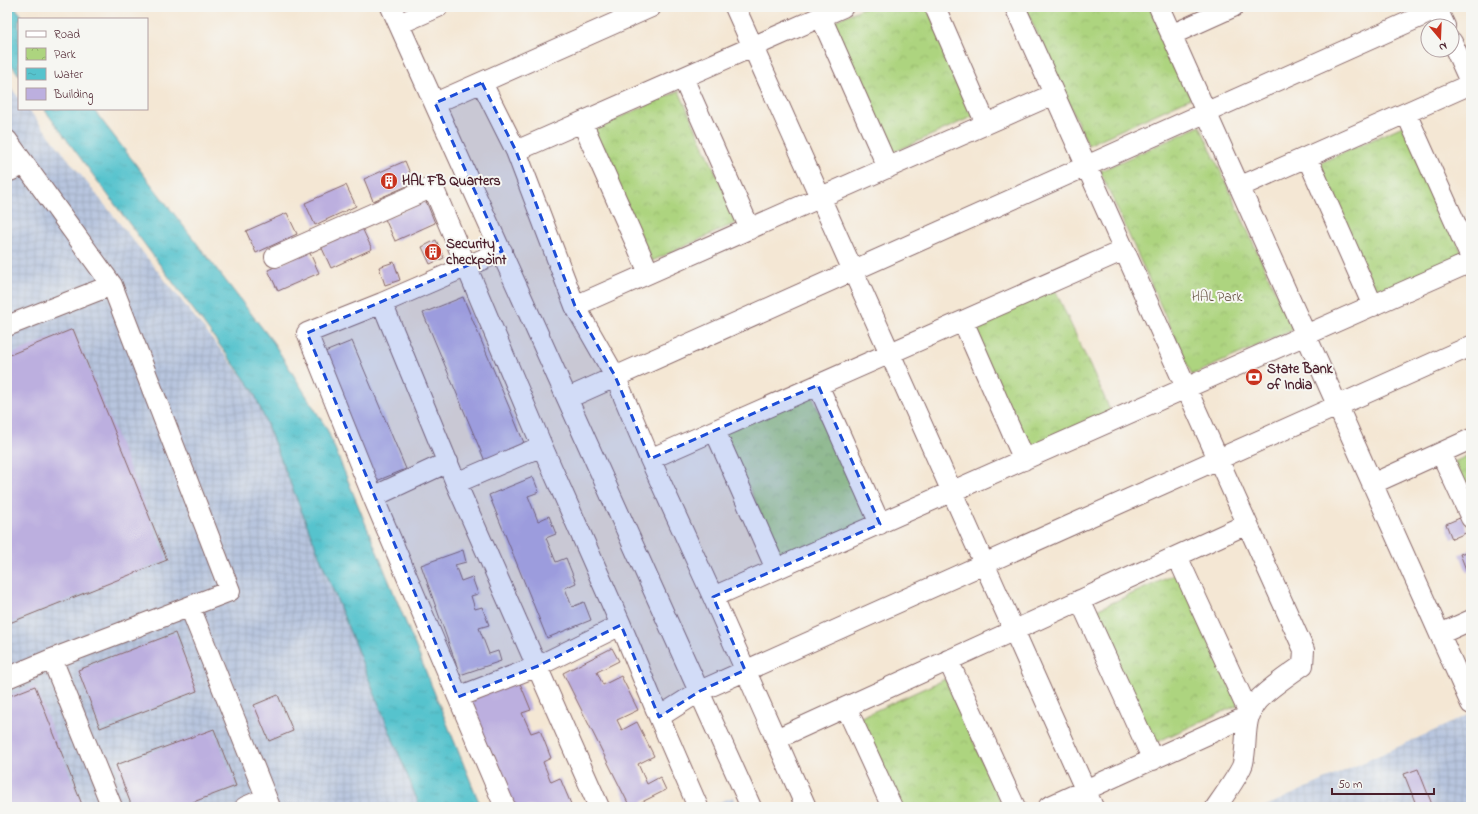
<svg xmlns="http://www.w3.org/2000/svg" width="1478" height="814" font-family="'Indie Flower',sans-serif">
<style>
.industrial{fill:url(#industrial-grid)}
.park{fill:url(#park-crowns);stroke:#7c7a55}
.water{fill:url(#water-ripples);stroke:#50717c}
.building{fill:#bcafdf}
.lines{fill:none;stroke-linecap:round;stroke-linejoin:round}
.minor-casing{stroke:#866566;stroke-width:22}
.minor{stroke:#fff;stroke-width:20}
.marked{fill:#1d4ed8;fill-opacity:0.2;stroke:#1d4ed8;stroke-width:3;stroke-dasharray:8 5;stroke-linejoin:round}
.labels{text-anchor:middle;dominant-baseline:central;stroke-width:4;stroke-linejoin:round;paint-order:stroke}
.poi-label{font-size:14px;font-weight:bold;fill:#4a1f2b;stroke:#f6f6f2;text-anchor:start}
.park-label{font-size:14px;fill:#685544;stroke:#f6f6f2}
</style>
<defs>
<pattern id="industrial-grid" width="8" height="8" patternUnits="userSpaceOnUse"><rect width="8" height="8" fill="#b7c5de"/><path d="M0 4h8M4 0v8" fill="none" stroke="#9fa9bf"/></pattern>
<pattern id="park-crowns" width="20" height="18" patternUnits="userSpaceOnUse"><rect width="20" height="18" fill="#add47f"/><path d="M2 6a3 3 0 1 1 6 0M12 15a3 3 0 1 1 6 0" fill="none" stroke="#96b66e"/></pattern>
<pattern id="water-ripples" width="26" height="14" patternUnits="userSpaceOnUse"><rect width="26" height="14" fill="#56c3cd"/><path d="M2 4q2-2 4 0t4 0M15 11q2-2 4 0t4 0" fill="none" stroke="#4ca7b0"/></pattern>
</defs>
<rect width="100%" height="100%" fill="#f6f6f2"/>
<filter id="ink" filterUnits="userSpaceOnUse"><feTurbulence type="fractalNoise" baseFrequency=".025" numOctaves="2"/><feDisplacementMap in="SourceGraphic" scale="8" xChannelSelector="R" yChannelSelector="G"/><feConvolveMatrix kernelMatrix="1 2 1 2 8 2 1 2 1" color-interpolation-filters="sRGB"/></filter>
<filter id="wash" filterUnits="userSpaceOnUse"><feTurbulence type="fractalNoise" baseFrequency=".012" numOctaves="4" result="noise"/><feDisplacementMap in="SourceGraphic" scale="16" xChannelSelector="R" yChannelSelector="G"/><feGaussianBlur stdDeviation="0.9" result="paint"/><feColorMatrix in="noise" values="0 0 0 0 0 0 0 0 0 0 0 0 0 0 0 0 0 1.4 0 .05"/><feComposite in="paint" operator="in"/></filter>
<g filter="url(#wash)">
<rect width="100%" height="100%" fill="#f4e7d4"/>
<path class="industrial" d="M 7,83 L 19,98 L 19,109 L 28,109 L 253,390 L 420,807 L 7,807 Z
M 1471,714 L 1471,807 L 1264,807 Z
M 733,797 L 737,807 L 705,807 Z"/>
<path class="park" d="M 865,7 L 927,7 L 976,115 L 890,154 L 830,23 Z
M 1025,7 L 1150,7 L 1191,98 L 1088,145 Z
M 679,91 L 738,222 L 652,261 L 592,130 Z
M 1405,125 L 1464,257 L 1378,296 L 1318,164 Z
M 1200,126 L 1293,330 L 1192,375 L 1100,171 Z
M 1052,283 L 1112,414 L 1025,453 L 966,322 Z
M 811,394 L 870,525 L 784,564 L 724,433 Z
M 1471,454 L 1471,500 L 1454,462 Z
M 1178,573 L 1238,705 L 1152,744 L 1092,612 Z
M 945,679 L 1003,807 L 899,807 L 859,718 Z"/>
<path class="water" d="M 7,7 L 15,7 L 24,19 L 19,19 L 19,75 L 7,59 Z
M 44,109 L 93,109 L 273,342 L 327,429 L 481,807 L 420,807 L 253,390 Z"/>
<g id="blocks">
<path class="building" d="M 405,161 L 414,183 L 373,201 L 364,179 Z
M 346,185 L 356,206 L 315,225 L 305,203 Z
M 426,201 L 435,223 L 395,241 L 385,219 Z
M 287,213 L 297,234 L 256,253 L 246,231 Z
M 362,228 L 372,249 L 331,268 L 321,246 Z
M 436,240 L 444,258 L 430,264 L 422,247 Z
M 309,251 L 319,273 L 278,291 L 268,270 Z
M 394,262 L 400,280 L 385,285 L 379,267 Z
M 463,297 L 527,450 L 487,466 L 423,313 Z
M 73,329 L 167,560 L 7,624 L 7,356 Z
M 352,341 L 406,469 L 374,482 L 320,354 Z
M 533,477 L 539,492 L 528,496 L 538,521 L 549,516 L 556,534 L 546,538 L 556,562 L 566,558 L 576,583 L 565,588 L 572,607 L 584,602 L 591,620 L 547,638 L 489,495 Z
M 1462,517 L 1468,532 L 1452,539 L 1446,524 Z
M 463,550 L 466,562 L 455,565 L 461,581 L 472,577 L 478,594 L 471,596 L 475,609 L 482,607 L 489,625 L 479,628 L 489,654 L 498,651 L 501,661 L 460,675 L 421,565 Z
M 1471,550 L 1471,571 L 1467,572 L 1460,554 Z
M 175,633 L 197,691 L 100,728 L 78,670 Z
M 612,648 L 619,661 L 597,672 L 603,685 L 621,676 L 638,710 L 617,720 L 622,730 L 637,722 L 654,756 L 638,764 L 647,784 L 660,777 L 666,790 L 632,807 L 630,807 L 563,673 Z
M 517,676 L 531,710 L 522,713 L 531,733 L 540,730 L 551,758 L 543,762 L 551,782 L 560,778 L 571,804 L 563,807 L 507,807 L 462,699 Z
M 35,686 L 83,807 L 7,807 L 7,697 Z
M 278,695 L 293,731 L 269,741 L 254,705 Z
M 214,729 L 236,786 L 180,807 L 132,807 L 116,765 Z
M 1418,769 L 1433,807 L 1417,807 L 1404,774 Z"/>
</g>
</g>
<g filter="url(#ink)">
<use href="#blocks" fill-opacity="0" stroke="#866566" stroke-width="1"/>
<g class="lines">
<defs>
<path id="minor" d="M 391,7 L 751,807
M 735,7 L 1093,807
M 935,7 L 986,124
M 1015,7 L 1304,650 L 1303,665 C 1290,674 1268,689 1257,701 C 1242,720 1248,742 1243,763 C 1242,770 1221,800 1216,807
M 1159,7 L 1471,704
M 1436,7 L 1445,26
M 821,17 L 888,168
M 399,24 L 438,7
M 1171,35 L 1233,7
M 1452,42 L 1471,84
M 683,78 L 750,229
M 482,83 L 516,151 L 575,306 L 615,376 L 650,459 L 713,597 L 806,807
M 435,103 L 651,7
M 1406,113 L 1471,258
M 582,122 L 649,273
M 7,140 L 112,285 L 230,591 L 52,659 L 7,678
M 516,151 L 843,7
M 1307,157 L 1373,306
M 7,172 L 24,165
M 1239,187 L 1471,84
M 502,251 L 382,303 L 307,333 L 373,497 L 458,697 L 538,666 L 621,625 L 659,717 L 700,691 L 1471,346
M 275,257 L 433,187 L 542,446 L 621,625
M 382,303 L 456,483 L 599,807
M 575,306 L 1054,94
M 963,321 L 1024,460
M 7,326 L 112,285
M 818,385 L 880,524
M 568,398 L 1442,7
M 715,431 L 776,569
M 1441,453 L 1471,518
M 650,459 L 1124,250
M 456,483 L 542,446
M 1372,484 L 1471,439
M 373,497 L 448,462
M 713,597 L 1471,262
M 1080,600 L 1153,760
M 190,607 L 270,807
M 1440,634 L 1471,620
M 52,659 L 112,807
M 948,660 L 1015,807
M 458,697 L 505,807
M 846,707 L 892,807
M 659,717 L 698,807
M 776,739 L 1247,524
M 245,807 L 266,798
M 1048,807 L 1250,715 L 1177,556"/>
</defs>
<use href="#minor" class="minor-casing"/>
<use href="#minor" class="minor"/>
</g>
</g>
<path class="marked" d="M 482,83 L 516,151 L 575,306 L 615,376 L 650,459 L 818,385 L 880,524 L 713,597 L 745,670 L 700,691 L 659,717 L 621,625 L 538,666 L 458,697 L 307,333 L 502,251 L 435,103 Z"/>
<defs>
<symbol id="building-disc" viewBox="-11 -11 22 22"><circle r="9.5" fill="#c8321e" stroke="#f6f6f2"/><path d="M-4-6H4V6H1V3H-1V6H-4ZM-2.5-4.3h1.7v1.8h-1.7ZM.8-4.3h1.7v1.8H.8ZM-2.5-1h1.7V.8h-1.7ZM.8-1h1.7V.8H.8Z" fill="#fff"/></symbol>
<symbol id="bank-disc" viewBox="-11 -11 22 22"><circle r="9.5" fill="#c8321e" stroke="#f6f6f2"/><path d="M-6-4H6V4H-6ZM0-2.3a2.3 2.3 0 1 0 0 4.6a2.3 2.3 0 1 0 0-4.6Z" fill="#fff"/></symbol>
</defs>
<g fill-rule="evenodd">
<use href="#building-disc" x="379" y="171" width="20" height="20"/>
<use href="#building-disc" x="423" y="242" width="20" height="20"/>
<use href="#bank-disc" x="1244" y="367" width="20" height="20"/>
</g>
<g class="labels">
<g class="poi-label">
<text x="402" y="181">HAL FB Quarters</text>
<text x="446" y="244">Security<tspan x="446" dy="16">checkpoint</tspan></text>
<text x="1267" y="369">State Bank<tspan x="1267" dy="16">of India</tspan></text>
</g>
<g class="park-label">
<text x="1217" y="297">HAL Park</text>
</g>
</g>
<rect width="1478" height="814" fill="none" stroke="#f6f6f2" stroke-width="24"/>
<rect x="18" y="18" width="130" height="92" fill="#f6f6f2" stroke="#b1a0a2"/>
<rect x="26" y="31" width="20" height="6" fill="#ffffff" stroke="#b1a0a2"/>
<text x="54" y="38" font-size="12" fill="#4a1f2b">Road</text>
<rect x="26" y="48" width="20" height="12" fill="url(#park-crowns)" stroke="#b1a0a2"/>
<text x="54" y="58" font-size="12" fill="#4a1f2b">Park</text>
<rect x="26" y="68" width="20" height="12" fill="url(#water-ripples)" stroke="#b1a0a2"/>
<text x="54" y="78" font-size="12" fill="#4a1f2b">Water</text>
<rect x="26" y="88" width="20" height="12" fill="#bcafdf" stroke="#b1a0a2"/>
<text x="54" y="98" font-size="12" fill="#4a1f2b">Building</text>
<g transform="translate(1440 38) rotate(161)"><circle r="19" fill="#f6f6f2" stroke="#b1a0a2"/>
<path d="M0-3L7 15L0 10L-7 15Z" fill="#c8321e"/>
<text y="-6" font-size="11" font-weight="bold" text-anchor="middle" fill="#4a1f2b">N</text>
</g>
<path d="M1332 788v6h102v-6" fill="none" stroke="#4a1f2b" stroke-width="2"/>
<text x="1338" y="788" font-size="12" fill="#4a1f2b" stroke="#f6f6f2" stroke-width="3" paint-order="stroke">50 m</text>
</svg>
